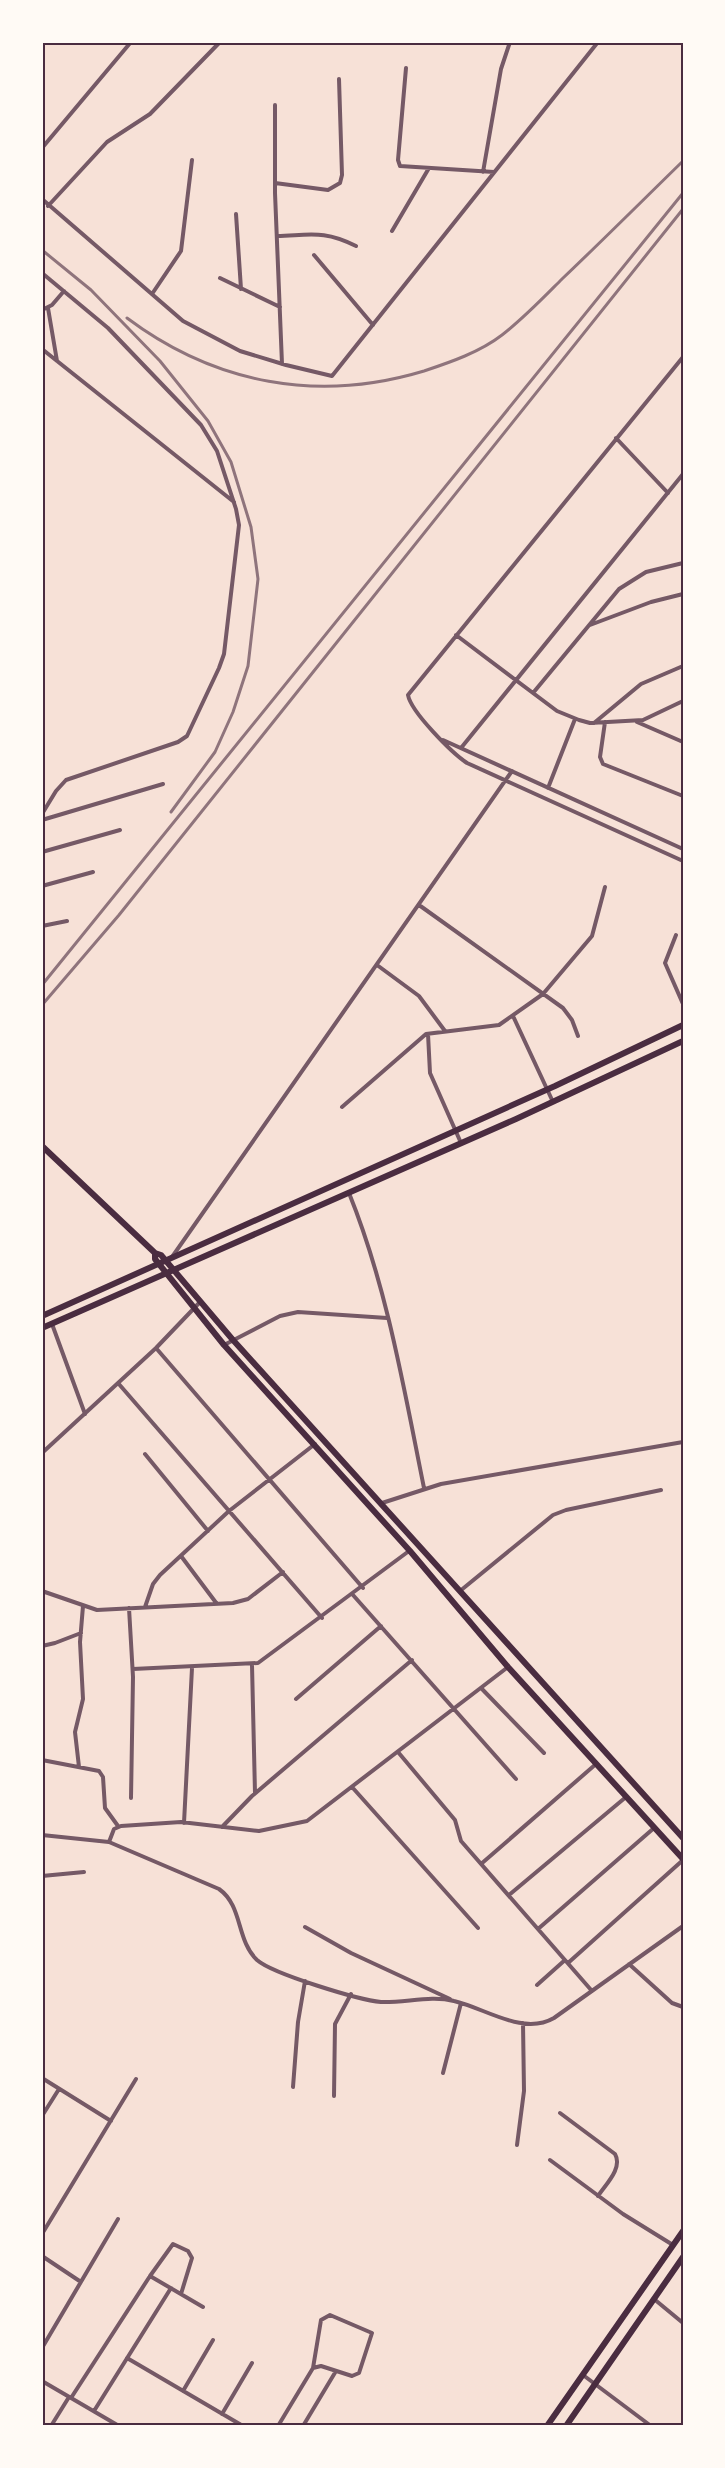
<svg xmlns="http://www.w3.org/2000/svg" width="725" height="2468" font-family="'PT Sans Narrow',sans-serif">
<style>
.lines{fill:none;stroke-linecap:round;stroke-linejoin:round}
.minor{stroke:#755966;stroke-width:4}
.secondary{stroke:#4a2c40;stroke-width:6}
.primary{stroke:#4a2c40;stroke-width:6}
.rail{stroke:#8f747c;stroke-width:3}
.neatline{fill:none;stroke:#4a2c40;stroke-width:2}
</style>
<rect width="100%" height="100%" fill="#f7e1d7"/>
<g class="lines">
<path class="minor" d="M 42,48 L 43,47
M 406,68 L 398,160 L 400,166 L 494,172
M 275,105 L 275,193 L 282,364
M 42,148 L 131,42
M 483,172 L 501,69 L 510,42
M 275,183 L 328,190 L 340,183 L 342,175 L 339,79
M 42,199 L 183,321 L 240,351 L 286,365 L 332,376 L 598,42
M 48,206 L 107,142 L 150,114 L 220,42
M 236,214 L 241,289
M 392,231 L 429,168
M 277,236 C 311,235 324,230 356,246
M 314,255 L 373,325
M 42,273 L 108,328 L 201,425 L 217,451 L 236,509 L 239,525 L 224,654 L 219,668 L 187,736 L 178,742 L 66,780 L 56,791 L 42,814
M 220,278 L 280,307
M 152,294 L 181,251 L 192,160
M 48,308 L 57,361
M 42,310 L 52,305 L 64,291
M 42,349 L 234,502
M 683,357 L 408,695 C 411,712 452,753 467,763 L 683,861
M 616,438 L 668,493
M 590,625 L 651,602 L 683,594
M 456,635 L 557,711 L 579,720 L 590,723 L 643,720 L 683,701
M 533,693 L 619,589 L 646,572 L 683,563
M 605,722 L 600,757 L 603,764 L 683,796
M 637,722 L 683,742
M 594,723 L 641,684 L 683,666
M 443,740 L 683,849
M 461,748 L 683,474
M 548,788 L 575,719
M 42,820 L 163,784
M 42,852 L 120,830
M 42,886 L 93,872
M 419,905 L 563,1008 L 572,1020 L 578,1036
M 42,926 L 67,921
M 676,935 L 665,963 L 683,1004
M 377,965 L 419,996 L 445,1031
M 513,1016 L 553,1102
M 428,1034 L 430,1073 L 461,1143
M 342,1107 L 426,1034 L 499,1025 L 543,994 L 592,936 L 605,887
M 349,1193 C 387,1287 404,1389 424,1488
M 172,1257 L 512,771
M 52,1324 L 85,1414
M 224,1345 L 280,1316 L 298,1312 L 387,1318
M 156,1348 L 363,1588
M 118,1383 L 322,1618
M 42,1453 L 156,1348 L 200,1302
M 145,1454 L 208,1531
M 382,1503 L 441,1484 L 683,1442
M 181,1556 L 217,1604
M 42,1591 L 97,1610 L 233,1603 L 248,1599 L 283,1572
M 460,1591 L 553,1515 L 566,1510 L 661,1490
M 353,1595 L 516,1779
M 145,1607 L 153,1584 L 160,1575 L 229,1511 L 315,1444
M 129,1608 L 133,1677 L 131,1798
M 42,1646 L 55,1643 L 81,1633
M 252,1665 L 255,1793
M 133,1669 L 258,1663 L 409,1551
M 482,1689 L 544,1753
M 296,1699 L 381,1626
M 398,1752 L 455,1820 L 461,1841 L 592,1991
M 42,1760 L 99,1771 L 103,1777 L 105,1808 L 118,1826
M 79,1767 L 75,1732 L 83,1699 L 80,1642 L 83,1606
M 352,1787 L 478,1928
M 184,1823 L 192,1668
M 222,1827 L 252,1796 L 412,1660
M 42,1835 L 109,1842 L 219,1889 C 243,1906 236,1940 257,1960 C 273,1974 359,2000 381,2002 C 405,2003 431,1995 454,2001 C 485,2008 523,2036 554,2018 L 683,1926
M 109,1842 L 114,1829 L 121,1826 L 181,1822 L 259,1831 L 307,1821 L 508,1667
M 481,1864 L 596,1764
M 42,1876 L 84,1872
M 509,1895 L 626,1797
M 305,1927 L 351,1953 L 450,1999
M 538,1929 L 654,1828
M 568,1963 L 683,1860
M 629,1964 L 672,2003 L 683,2007
M 537,1985 L 565,1960
M 443,2073 L 461,2003
M 42,2078 L 111,2121
M 293,2087 L 298,2022 L 305,1981
M 334,2096 L 335,2024 L 351,1994
M 560,2113 L 615,2154 C 623,2168 606,2184 598,2196
M 42,2116 L 59,2089
M 517,2145 L 524,2091 L 523,2023
M 550,2160 L 623,2214 L 673,2245
M 42,2234 L 136,2079
M 42,2256 L 81,2282
M 150,2276 L 203,2307
M 654,2299 L 683,2323
M 42,2348 L 118,2219
M 127,2358 L 243,2426
M 583,2375 L 651,2426
M 42,2381 L 119,2426
M 183,2391 L 213,2340
M 71,2398 L 150,2276 L 173,2244 L 188,2251 L 192,2258 L 181,2294
M 94,2411 L 171,2288
M 222,2414 L 252,2363
M 51,2426 L 69,2397
M 278,2426 L 313,2368 L 321,2366 L 352,2376 L 359,2373 L 372,2333 L 330,2315 L 321,2320 L 313,2368
M 303,2426 L 336,2371"/>
<path class="secondary" d="M 42,1146 L 155,1253 L 161,1255 L 233,1340 L 683,1838
M 155,1253 L 155,1259 L 224,1345 L 410,1551 L 508,1667 L 683,1859
M 547,2426 L 683,2231
M 566,2426 L 683,2257"/>
<path class="primary" d="M 42,1316 L 555,1086 L 683,1025
M 42,1328 L 516,1119 L 683,1041"/>
<path class="rail" d="M 42,250 L 91,290 L 160,361 L 208,421 L 231,462 L 251,527 L 258,579 L 248,666 L 233,712 L 215,752 L 171,812
M 127,318 C 215,384 318,403 424,371 C 451,362 480,352 502,335 C 524,318 543,298 562,279 C 603,240 643,200 683,161
M 42,985 L 683,193
M 42,1005 L 119,915 L 683,209"/>
</g>
<rect width="725" height="2468" fill="none" stroke="#fffaf5" stroke-width="87"/>
<rect x="44" y="44" width="638" height="2380" class="neatline"/>
</svg>
